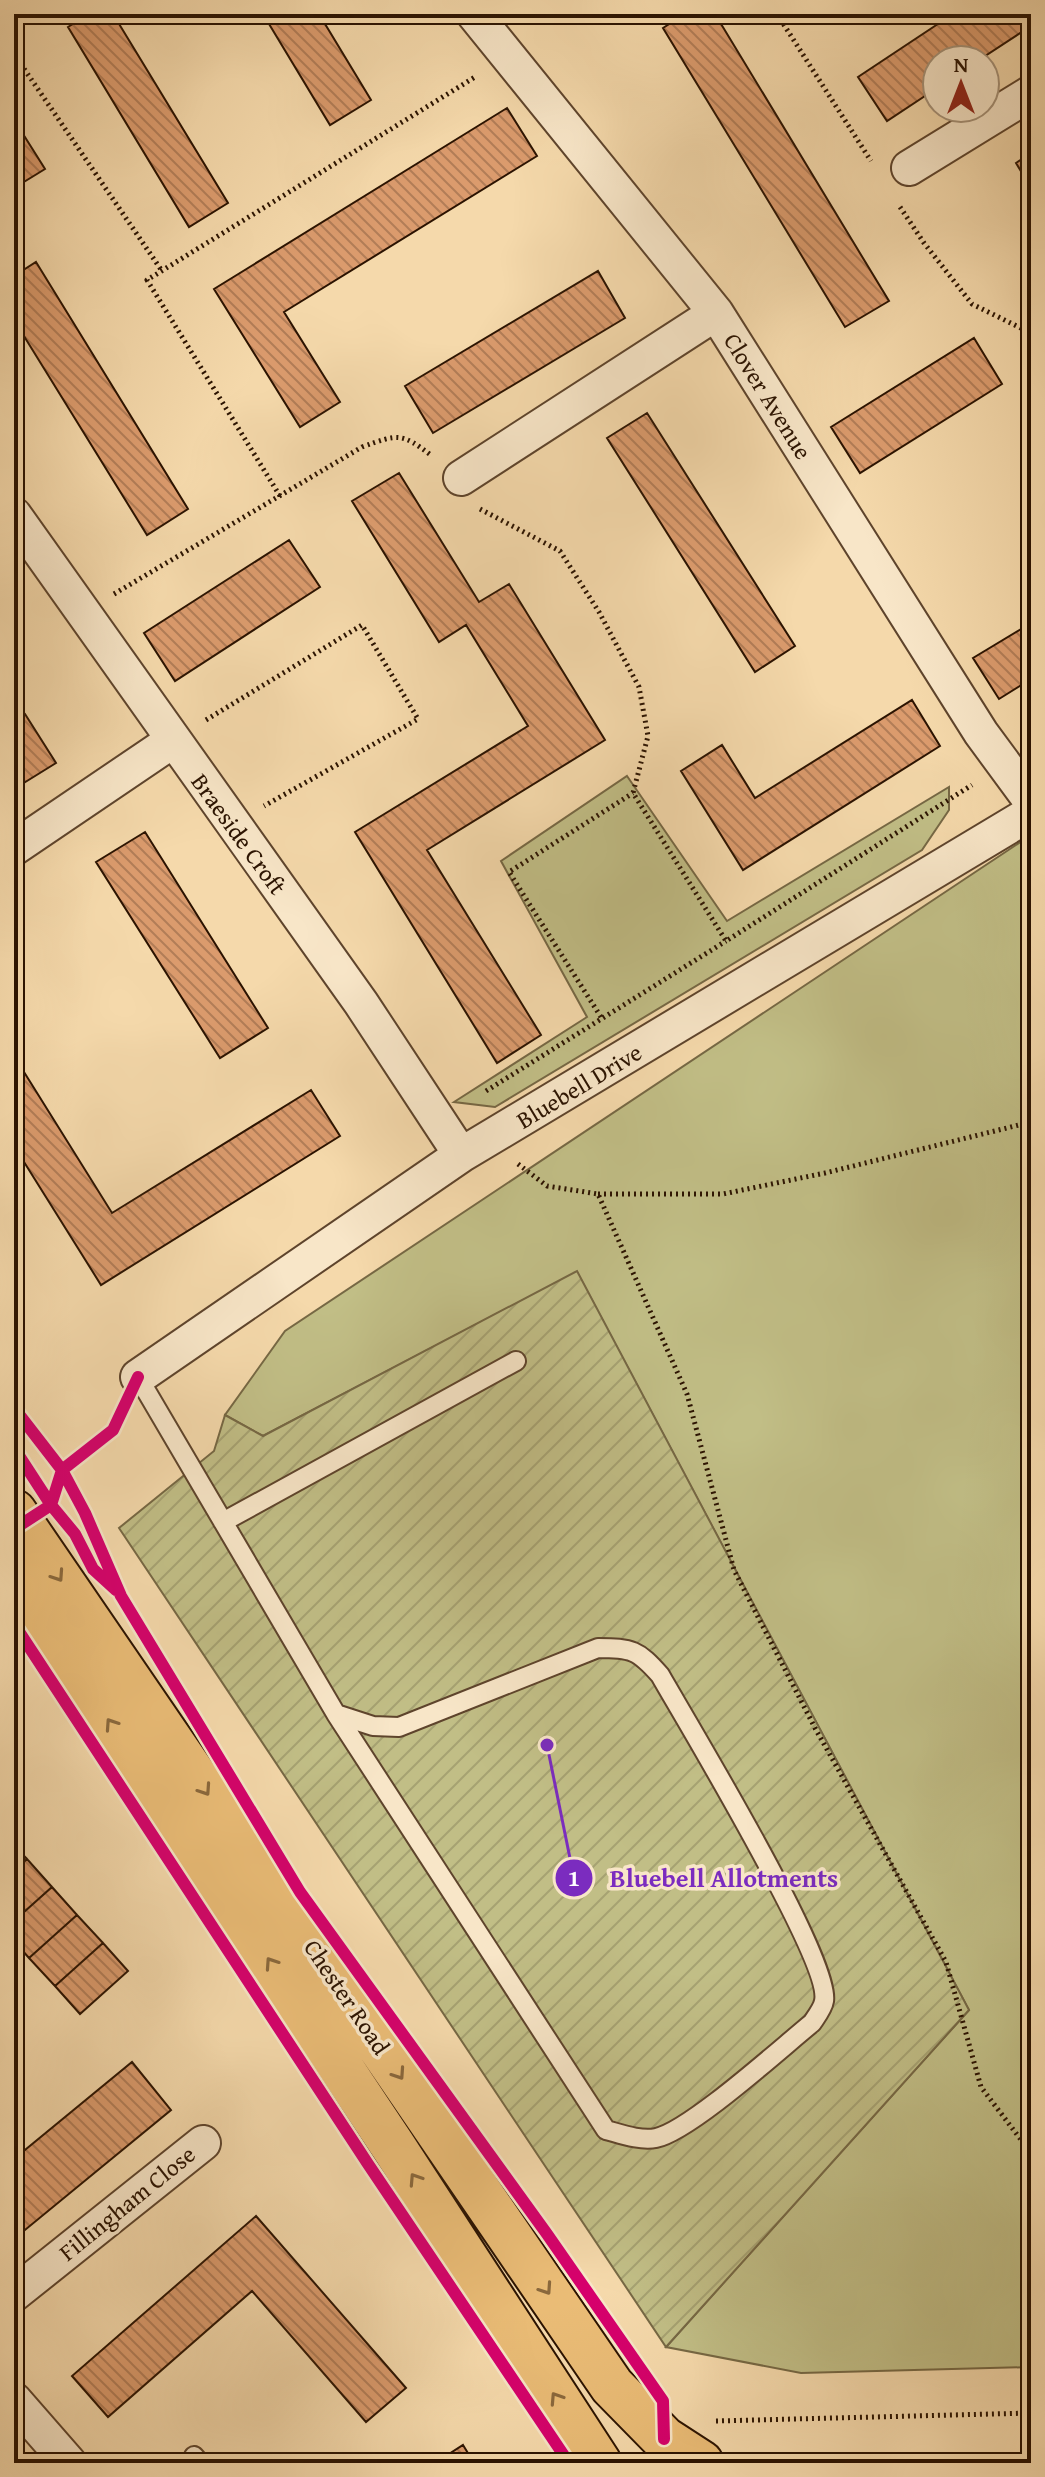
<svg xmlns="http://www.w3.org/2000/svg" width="1045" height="2477" font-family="'Gentium Book Plus',serif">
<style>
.green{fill:#c1be86;stroke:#766844;stroke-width:2}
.garden{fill:url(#garden-furrows);stroke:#766844;stroke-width:2}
.building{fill:url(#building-back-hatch);stroke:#2b1301;stroke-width:2}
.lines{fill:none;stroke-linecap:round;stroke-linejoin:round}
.lane-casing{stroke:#5e442c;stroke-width:22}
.street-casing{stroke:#5e442c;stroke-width:38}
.highway-casing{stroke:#2b1301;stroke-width:48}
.path{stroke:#2b1301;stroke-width:5;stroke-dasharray:2 4;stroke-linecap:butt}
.lane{stroke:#f8e6c8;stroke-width:18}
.street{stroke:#f8e6c8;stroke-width:34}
.highway{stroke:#eabc76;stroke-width:44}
.cycleway-casing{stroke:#f8e6c8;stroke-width:17}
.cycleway{stroke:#d6006c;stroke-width:12}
.oneway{stroke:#8a683c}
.labels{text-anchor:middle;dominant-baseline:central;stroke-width:7;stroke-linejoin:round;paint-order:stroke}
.street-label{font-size:24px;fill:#2b1301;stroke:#f8e6c8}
.leader{fill:none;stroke:#7b2cbf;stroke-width:3}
.callout-dot{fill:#7b2cbf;stroke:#f8e6c8;stroke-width:3}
.mark-label{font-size:24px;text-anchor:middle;font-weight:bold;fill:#fff}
.callout-label{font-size:26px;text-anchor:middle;font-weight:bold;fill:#7b2cbf;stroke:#f8e6c8;stroke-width:7;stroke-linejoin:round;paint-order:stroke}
</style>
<defs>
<pattern id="garden-furrows" width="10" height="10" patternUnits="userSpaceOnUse" patternTransform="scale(2)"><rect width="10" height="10" fill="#c1be86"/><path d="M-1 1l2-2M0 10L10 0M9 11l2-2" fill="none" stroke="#a6a272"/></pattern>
<pattern id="building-back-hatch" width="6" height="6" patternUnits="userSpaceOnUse" patternTransform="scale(2)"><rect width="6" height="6" fill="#db9b6d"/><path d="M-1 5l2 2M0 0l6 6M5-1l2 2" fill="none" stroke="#b27d57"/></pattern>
</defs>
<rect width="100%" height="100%" fill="#f5d9ab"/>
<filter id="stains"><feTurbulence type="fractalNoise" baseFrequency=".0025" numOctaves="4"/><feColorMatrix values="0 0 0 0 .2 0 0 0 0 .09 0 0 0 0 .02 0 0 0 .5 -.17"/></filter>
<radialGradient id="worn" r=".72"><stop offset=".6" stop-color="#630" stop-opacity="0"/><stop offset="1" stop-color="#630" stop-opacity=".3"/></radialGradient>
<path class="green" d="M 627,776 L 727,921 L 949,787 L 949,810 L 922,850 L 495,1107 L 454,1102 L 587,1017 L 501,861 Z
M 1031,835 L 1031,2367 L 801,2373 L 666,2347 L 969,2010 L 577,1272 L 263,1436 L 225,1415 L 285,1331 Z"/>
<path class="garden" d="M 577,1271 L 969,2010 L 666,2347 L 119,1528 L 214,1451 L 225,1415 L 263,1436 Z"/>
<path class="building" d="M 89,14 L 113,14 L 228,203 L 189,227 L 68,27 Z
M 263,14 L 319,14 L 371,100 L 330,125 Z
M 519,14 L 540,14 L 525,23 Z
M 685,14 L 715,14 L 889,301 L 845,327 L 663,28 Z
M 953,14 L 1031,14 L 1031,26 L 979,60 L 937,60 L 937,88 L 887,121 L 858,77 Z
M 507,108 L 537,156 L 284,312 L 340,402 L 300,427 L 214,289 Z
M 18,126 L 45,169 L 14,188 L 14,128 Z
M 1031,153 L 1031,188 L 1016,163 Z
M 36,262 L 188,509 L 147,535 L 14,320 L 14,276 Z
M 598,271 L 625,318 L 433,433 L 405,386 Z
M 974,338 L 1002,384 L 860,473 L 831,427 Z
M 647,413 L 795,646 L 755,672 L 607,438 Z
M 399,473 L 479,602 L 509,584 L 605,740 L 427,850 L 541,1035 L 497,1063 L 355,832 L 528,726 L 466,625 L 439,642 L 352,501 Z
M 289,540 L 320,587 L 175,681 L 144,633 Z
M 1031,623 L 1031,679 L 999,699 L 973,658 Z
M 912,700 L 940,746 L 743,870 L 681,771 L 722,745 L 755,798 Z
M 25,714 L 56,763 L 14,789 L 14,720 Z
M 145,832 L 268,1028 L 220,1058 L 96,862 Z
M 14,1056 L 112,1213 L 311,1090 L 340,1136 L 101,1285 L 14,1146 Z
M 14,1845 L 27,1859 L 14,1871 Z
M 27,1859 L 52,1887 L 14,1921 L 14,1871 Z
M 52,1887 L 77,1915 L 29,1958 L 14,1941 L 14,1921 Z
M 77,1915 L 103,1943 L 55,1986 L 29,1958 Z
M 103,1943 L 128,1971 L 80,2014 L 55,1986 Z
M 132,2062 L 171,2110 L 14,2239 L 14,2159 Z
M 256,2216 L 406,2388 L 366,2422 L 252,2291 L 108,2417 L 72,2376 Z
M 463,2445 L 474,2463 L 435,2463 Z"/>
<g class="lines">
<defs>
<path id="lane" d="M 138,1377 L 336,1714 L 606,2130 C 621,2134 640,2141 656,2138 C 690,2131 781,2048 812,2023 C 816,2017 823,2008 824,2001 C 832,1962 688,1724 660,1675 C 638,1650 632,1648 598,1648 L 399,1727 L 373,1726 L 336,1714
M 223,1522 L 516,1361
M 194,2456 L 200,2463"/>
<path id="street" d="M 474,14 L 716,313 L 981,733 L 1031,801
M 909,168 L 1031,93
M 461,478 L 716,313
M 14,515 L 361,1003 L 461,1155
M 14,848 L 172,741
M 138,1377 L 461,1155 L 1031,813
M 14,2294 L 203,2143
M 14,2400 L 69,2463"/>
<path id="highway" d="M 14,1512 L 612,2386 L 664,2439 L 701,2463
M 14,1576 L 393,2146 L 599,2463"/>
</defs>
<use href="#lane" class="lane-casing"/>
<use href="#street" class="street-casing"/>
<use href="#highway" class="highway-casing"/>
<path class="path" d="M 777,14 L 871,161
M 14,54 L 162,271
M 900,207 L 924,243 L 972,304 L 1031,333
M 280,496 L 147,280 L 475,77
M 480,509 L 560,551 L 599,612 L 639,687 L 648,736 L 633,793 L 726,941 L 972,785
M 114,594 L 362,447 C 398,434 401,432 432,456
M 206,720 L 362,625 L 418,719 L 264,806
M 601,1017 L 509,872 L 633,793
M 486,1091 L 726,941
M 518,1164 L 547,1186 L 598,1194 L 687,1394 L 734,1570 L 815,1728 L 946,1962 L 981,2087 L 1031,2153
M 598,1194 L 723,1194 L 825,1173 L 1031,1122
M 716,2421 L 1031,2413"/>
<use href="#lane" class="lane"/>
<use href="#street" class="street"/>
<use href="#highway" class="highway"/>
<defs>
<path id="cycleway" d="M 14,1408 L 62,1470 L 85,1513 L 121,1596 L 300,1892 L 547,2234 L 663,2401 L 664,2439
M 14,1448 L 51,1505 L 75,1534 L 93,1569 L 116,1590
M 14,1529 L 51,1505 L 62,1470 L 113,1430 L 138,1377
M 14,1624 L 368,2164 L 569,2463"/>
</defs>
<use href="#cycleway" class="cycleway-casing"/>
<use href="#cycleway" class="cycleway"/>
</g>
<defs><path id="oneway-chevron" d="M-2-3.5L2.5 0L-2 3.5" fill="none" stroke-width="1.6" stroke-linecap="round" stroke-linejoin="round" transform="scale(2)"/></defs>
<g class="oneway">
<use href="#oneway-chevron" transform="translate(58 1576) rotate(56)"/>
<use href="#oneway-chevron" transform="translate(111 1724) rotate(-124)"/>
<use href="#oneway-chevron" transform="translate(205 1790) rotate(56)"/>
<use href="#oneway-chevron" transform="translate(271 1963) rotate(-124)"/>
<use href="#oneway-chevron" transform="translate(399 2074) rotate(56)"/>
<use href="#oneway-chevron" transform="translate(415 2179) rotate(-123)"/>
<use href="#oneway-chevron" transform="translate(546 2289) rotate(56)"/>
<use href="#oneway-chevron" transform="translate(556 2398) rotate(-123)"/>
</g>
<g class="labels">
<g class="street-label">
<text transform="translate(768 396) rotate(58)">Clover Avenue</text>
<text transform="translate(239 834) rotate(54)">Braeside Croft</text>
<text transform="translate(579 1086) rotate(-31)">Bluebell Drive</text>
<text transform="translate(347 1997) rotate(56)">Chester Road</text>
<text transform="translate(127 2203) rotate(-39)">Fillingham Close</text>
</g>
</g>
<path class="leader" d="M547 1745L574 1878"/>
<g class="callout-dot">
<circle cx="547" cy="1745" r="8"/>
<circle cx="574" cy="1878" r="20"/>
</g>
<g class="mark-label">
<text x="574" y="1886">1</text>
</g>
<g class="callout-label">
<text x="724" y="1887">Bluebell Allotments</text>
</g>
<rect width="1045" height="2477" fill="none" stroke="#f5d9ab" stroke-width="48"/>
<rect x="16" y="16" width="1013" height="2445" fill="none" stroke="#2b1301" stroke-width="4"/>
<rect x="24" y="24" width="997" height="2429" fill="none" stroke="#2b1301" stroke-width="2"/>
<g transform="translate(961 84)"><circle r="38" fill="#f8e6c8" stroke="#a69278" stroke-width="2"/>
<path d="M0-6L14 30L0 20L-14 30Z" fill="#8f2418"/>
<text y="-12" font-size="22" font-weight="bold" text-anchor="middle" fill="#2b1301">N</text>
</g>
<rect width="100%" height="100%" filter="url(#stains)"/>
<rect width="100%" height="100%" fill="url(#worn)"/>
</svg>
